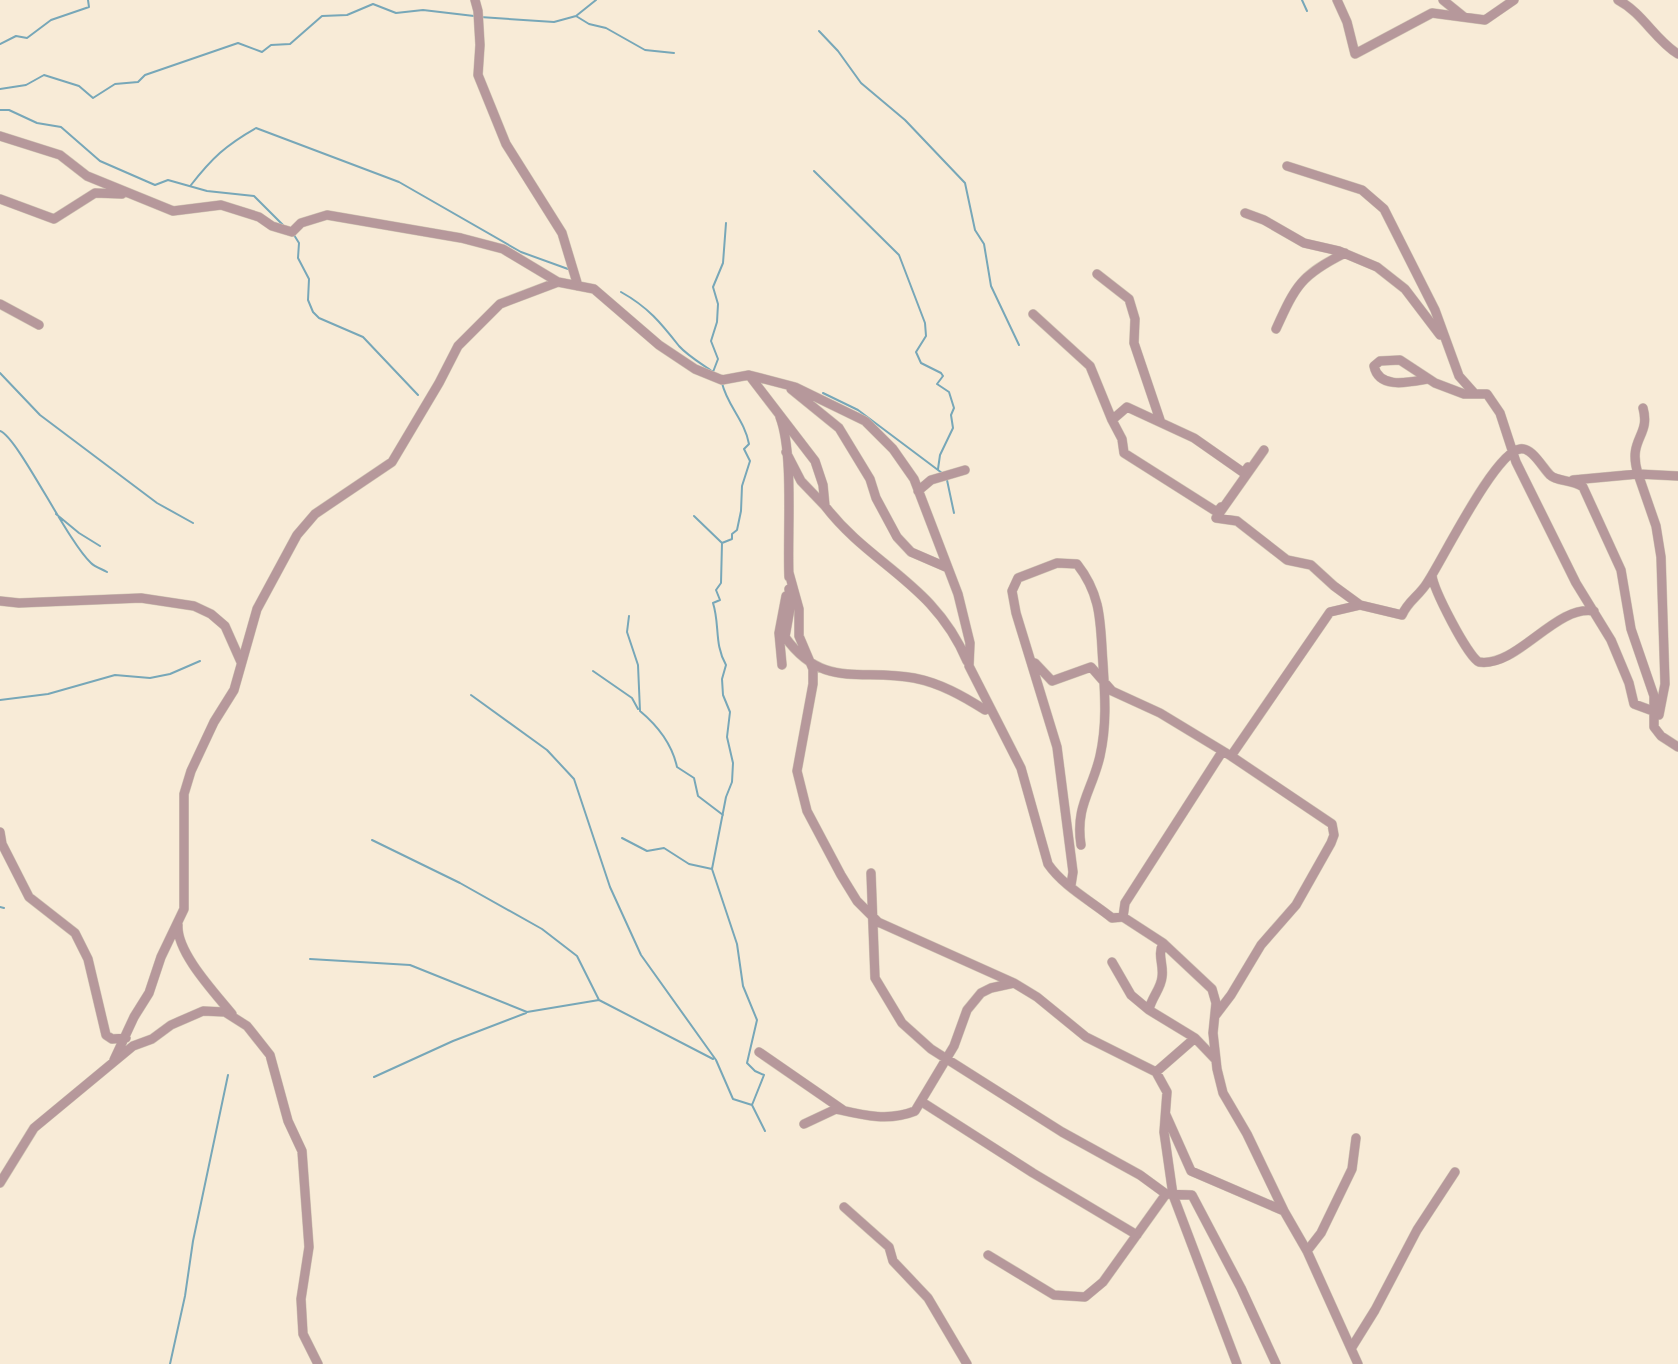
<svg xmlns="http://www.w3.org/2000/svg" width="1678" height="1364" font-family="Mulish,sans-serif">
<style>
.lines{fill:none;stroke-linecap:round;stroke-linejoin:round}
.stream{stroke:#77a7b8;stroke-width:2}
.street-casing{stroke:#d2c7b5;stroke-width:10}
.street{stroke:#b6989b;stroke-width:9}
</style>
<rect width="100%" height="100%" fill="#f8ebd7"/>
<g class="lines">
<path class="stream" d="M 1302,0 L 1307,11
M 576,16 L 589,24 L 606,28 L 645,50 L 674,53
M 480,17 L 554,22 L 576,16 L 596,0
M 819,31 L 838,51 L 861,83 L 905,120 L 965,183 L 975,230 L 984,244 L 991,286 L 1019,345
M 0,44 L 16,36 L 27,38 L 51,20 L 89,7 L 88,0
M 0,89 L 26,85 L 44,75 L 79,86 L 93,98 L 115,84 L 138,82 L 145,75 L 238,43 L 262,52 L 271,45 L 290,44 L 322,16 L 347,15 L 373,4 L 396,13 L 423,10 L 474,16
M 0,110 L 9,110 L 37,123 L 61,127 L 100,161 L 155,185 L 168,180 L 207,191 L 254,196 L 283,225
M 814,171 L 899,255 L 925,323 L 926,336 L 916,352 L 921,363 L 941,373 L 943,376 L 937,384 L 949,392 L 954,408 L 951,415 L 953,428 L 940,455 L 938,469
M 191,185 C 212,158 226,145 256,128 L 399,182 L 521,252 L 568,269
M 294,235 L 299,243 L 298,258 L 309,279 L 308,300 L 313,312 L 319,318 L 363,337 L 418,395
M 621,292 C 648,307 661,323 679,346 C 688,356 702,364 713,372
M 713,372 L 718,359 L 711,341 L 717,322 L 718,304 L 713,287 L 723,263 L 726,223
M 0,373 L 40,415 L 157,503 L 193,523
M 823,393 L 858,410 L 942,473
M 0,431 C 18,437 67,541 91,563 C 95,567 102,569 107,572
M 947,480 L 954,513
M 56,514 L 79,533 L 100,546
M 694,516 L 722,543 L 721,583 L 716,590 L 720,600 L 713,603 C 720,625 714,644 726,665 L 722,679 L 723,695 L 730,712 L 727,737 L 733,763 L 732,782 L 726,797 L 712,869
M 722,543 L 732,539 L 732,534 L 737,530 L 741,511 L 742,486 L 750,461 L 744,449 L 749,444 C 745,421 727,405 722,383
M 629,616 L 627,632 L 638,665 L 640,711 C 658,726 672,744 677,767 L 694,778 L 698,796 L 723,815
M 593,671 L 632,698 L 638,709
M 471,695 L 547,750 L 574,779 L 610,887 L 641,955 L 716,1060 L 733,1099 L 752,1105 L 765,1131
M 0,700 L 48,694 L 115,675 L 150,678 L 170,674 L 200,661
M 622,838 L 647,851 L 664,848 L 689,864 L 712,869 L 737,944 L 743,986 L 757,1020 L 747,1063 L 755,1071 L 764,1075 L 752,1105
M 372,840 L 460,883 L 542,929 L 577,956 L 599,1000 L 713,1059
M 0,907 L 4,908
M 310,959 L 410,965 L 527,1012 L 599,1000
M 374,1077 L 453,1041 L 526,1013
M 170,1364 L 185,1296 L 193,1241 L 228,1075"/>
<defs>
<path id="street" d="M 475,0 L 478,11 L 480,45 L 478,75 L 506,144 L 562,233 L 578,286
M 1337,0 L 1347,22 L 1355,54 L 1432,13 L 1485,20 L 1514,0
M 1443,0 L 1464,17
M 1618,0 C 1643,13 1655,40 1678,54
M 0,136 L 60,155 L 87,176 L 173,211 L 221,205 L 259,217 L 272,226 L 292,232 L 301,223 L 327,215 L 461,238 L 503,249 L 558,282
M 1287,166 L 1362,190 L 1384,209 L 1435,310 L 1459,376 L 1475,394 L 1487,394 L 1500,413 L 1516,462 L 1576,583 L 1611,640 L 1629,683 L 1634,704 L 1653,711
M 0,199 L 54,219 L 95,193 L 122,194
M 1245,213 L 1264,220 L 1304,243 L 1339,251 L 1377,267 L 1405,289 L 1440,335
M 1097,274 L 1129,299 L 1135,319 L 1134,343 L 1160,420
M 0,304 L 39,325
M 1033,314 L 1090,366 L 1112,420 L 1127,407 L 1194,438 L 1244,473 L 1248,467
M 1276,329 C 1296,285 1301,275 1345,253
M 749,375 L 795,387 L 865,421 L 893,449 L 914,479 L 958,594 L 970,643 L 969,666 L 1021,768 L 1048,864 C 1063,886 1091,901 1112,918 L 1123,917 L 1163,943 L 1212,989 L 1216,1003 L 1213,1033 L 1217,1069 L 1223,1093 L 1247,1134 L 1284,1211 L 1307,1251 L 1358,1364
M 1428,379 C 1410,382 1379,390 1374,366 L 1380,361 L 1400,360 L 1435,383 L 1464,394 L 1475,394
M 791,389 L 839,428 L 870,479 L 876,498 L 897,537 L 911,552 L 948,568
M 780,417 C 794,453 787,535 789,577
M 1112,420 L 1122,439 L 1124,453 L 1217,512 L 1221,507
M 1264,450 L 1216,518 L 1237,521 L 1287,560 L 1311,565 L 1334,586 L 1360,605 L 1402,615 C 1408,601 1419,596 1427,583 C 1443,559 1495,452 1520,449 C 1532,447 1542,467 1550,475 C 1557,482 1572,479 1583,487 L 1621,570 L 1631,629 L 1654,696 L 1654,727 L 1661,736 L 1678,747
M 1573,480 L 1638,474 C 1627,438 1651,437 1643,408
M 918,491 L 931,480 L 965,470
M 825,506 C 871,566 934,583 967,661
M 789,573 L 799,609 L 799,636 L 813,669 L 813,684 L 797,771 L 807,811 L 841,875 L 857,901 L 878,922 L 1014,983
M 1432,575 C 1433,589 1468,657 1479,662 C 1517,668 1556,604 1594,611
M 789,589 L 791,603 L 785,637 C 823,690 861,668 914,678 C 940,683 963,696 985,710
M 0,601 L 19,603 L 141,598 L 194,606 L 211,614 L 225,626 L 241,662
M 1035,663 L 1052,681 L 1091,667 L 1112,691 L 1160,713 L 1231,756 L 1332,824 L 1334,835 L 1331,843 L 1296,905 L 1261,945 L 1231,995 L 1215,1016
M 782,665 L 779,633 L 786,596
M 1659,715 L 1665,684 L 1661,557 L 1656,526 L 1638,474 L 1678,476
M 1231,756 L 1330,612 L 1360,605
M 0,832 L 2,844 L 29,897 L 75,933 L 88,959 L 106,1035 L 112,1039 L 126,1038
M 871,873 L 875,978 L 902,1023 L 931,1049 L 1062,1132 L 1140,1175 L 1166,1194 L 1192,1195 L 1241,1288 L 1276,1364
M 1071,885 L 1073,872 L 1057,747 L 1016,613 L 1012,591 L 1018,578 L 1057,563 L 1077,564 C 1103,597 1100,626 1103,664 C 1105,696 1107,725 1100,756 C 1092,791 1075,806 1081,845
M 1123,917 L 1125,903 L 1222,752
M 178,925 C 176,952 215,993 232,1014
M 1112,962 L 1131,995 L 1149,1010 L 1195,1038 L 1216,1060
M 1149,1010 C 1151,998 1161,989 1162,977 C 1164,964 1157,956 1163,943
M 1195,1038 L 1156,1072 L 1167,1092 L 1164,1132 L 1173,1195 L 1237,1364
M 759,1052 L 843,1110
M 114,1060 L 134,1017 L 149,993 L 161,957 L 184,909 L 184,794 L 191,771 L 214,722 L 234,690 L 257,609 L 297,535 L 315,514 L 392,462 L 439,383 L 458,346 L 500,304 L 558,282 L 594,289 L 659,345 L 695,369 L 722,380 L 749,375 L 815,461 L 823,485 L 825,506 L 801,481 L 786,452
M 922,1102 L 1033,1173 L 1137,1235
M 1166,1115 L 1191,1171 L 1284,1211
M 804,1124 L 836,1109 C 862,1115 888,1122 915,1111 L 954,1046 L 967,1010 L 981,993 L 991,988 L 1014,983 L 1037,997 L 1086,1037 L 1156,1072
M 0,1183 L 34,1128 L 133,1046 L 152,1039 L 171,1025 L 203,1011 L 225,1012 L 247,1026 L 270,1055 L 288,1121 L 302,1151 L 309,1247 L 301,1299 L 303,1334 L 318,1364
M 844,1207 L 889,1247 L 893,1261 L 928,1298 L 967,1364
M 1307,1251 L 1321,1233 L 1352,1169 L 1356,1138
M 988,1255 L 1054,1295 L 1085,1297 L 1103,1282 L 1166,1194
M 1352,1347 L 1375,1310 L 1417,1230 L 1455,1172"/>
</defs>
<use href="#street" class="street-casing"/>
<use href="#street" class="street"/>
</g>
</svg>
